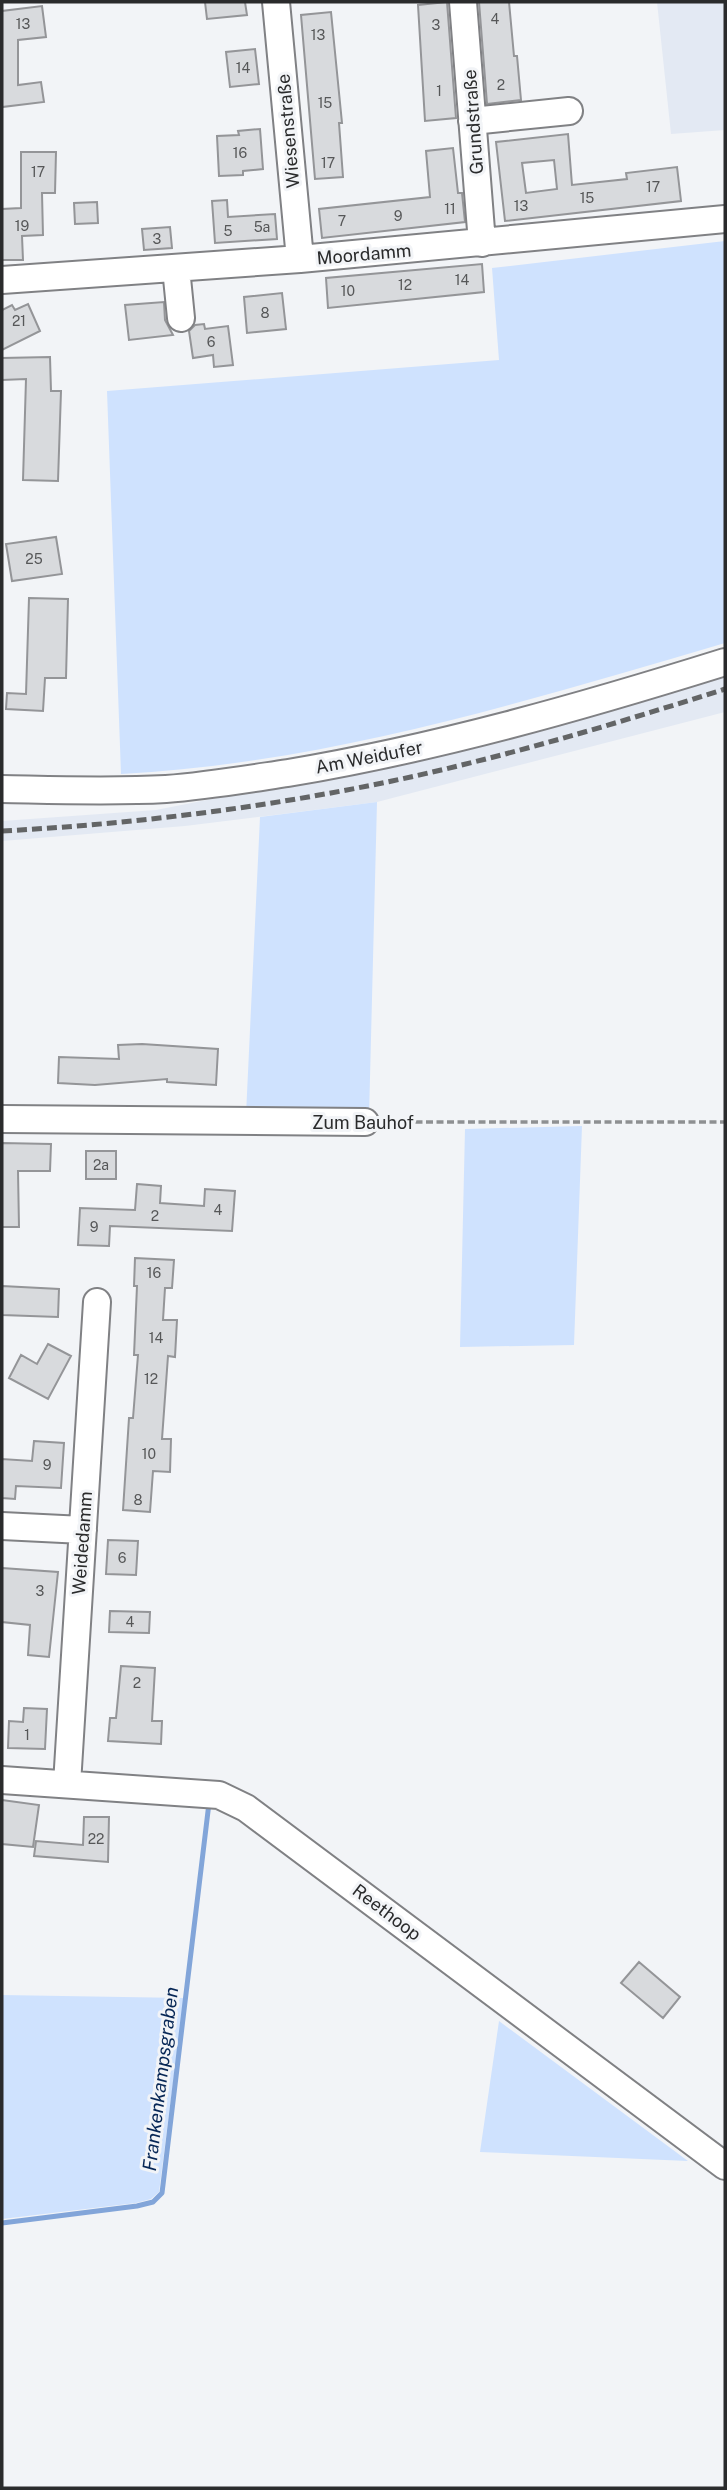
<svg xmlns="http://www.w3.org/2000/svg" width="727" height="2490" font-family="'Public Sans',sans-serif">
<style>
.built{fill:#e3e9f3}
.green{fill:#cfe2fe}
.lines{fill:none;stroke-linecap:round;stroke-linejoin:round}
.stream{stroke:#82a5d9;stroke-width:5}
.building{fill:#d8dadd;stroke:#949598;stroke-width:2;fill-rule:evenodd}
.minor-casing{stroke:#808184;stroke-width:30}
.path{stroke:#8e9092;stroke-width:3.5;stroke-dasharray:7 3.5;stroke-linecap:butt}
.minor{stroke:#fff;stroke-width:26}
.rail{stroke:#636566;stroke-width:5;stroke-dasharray:10 5;stroke-linecap:butt}
.labels{text-anchor:middle;dominant-baseline:central;stroke-width:6;stroke-linejoin:round;paint-order:stroke}
.number-label{font-size:14px;fill:#565758}
.street-label{font-size:18px;fill:#2a2b2c;stroke:#f2f4f7}
.water-label{font-size:19px;font-style:italic;fill:#072756;stroke:#f2f4f7}
</style>
<rect width="100%" height="100%" fill="#f2f4f7"/>
<path class="built" d="M 657,2 L 725,2 L 725,130 L 671,134 Z
M 725,675 L 725,712 L 377,802 L 185,826 L 2,841 L 2,821 L 156,810 L 348,772 Z"/>
<path class="green" d="M 725,241 L 725,643 C 527,701 328,763 121,774 L 107,391 L 499,360 L 492,268 Z
M 377,802 L 369,1117 L 246,1115 L 260,817 Z
M 582,1126 L 574,1345 L 460,1347 L 465,1129 Z
M 2,1995 L 184,1998 L 159,2192 L 151,2199 L 136,2203 L 2,2219 Z
M 499,2021 L 688,2161 L 480,2152 Z"/>
<g class="lines">
<path class="stream" d="M 2,2223 L 137,2206 L 153,2202 L 162,2193 L 209,1803"/>
</g>
<path class="building" d="M 205,2 L 245,2 L 247,15 L 207,19 Z
M 447,2 L 456,118 L 425,121 L 418,5 Z
M 479,2 L 509,2 L 514,56 L 517,56 L 521,100 L 487,104 Z
M 42,6 L 46,37 L 18,40 L 18,85 L 41,82 L 44,102 L 2,107 L 2,11 Z
M 331,12 L 342,123 L 339,123 L 343,177 L 315,179 L 301,15 Z
M 255,49 L 259,84 L 230,87 L 226,52 Z
M 260,129 L 263,169 L 243,171 L 243,175 L 219,176 L 217,136 L 239,135 L 238,131 Z
M 568,134 L 572,185 L 627,179 L 626,173 L 677,167 L 681,201 L 505,221 L 496,142 ZM 554,160 L 557,189 L 526,193 L 522,163 Z
M 453,148 L 458,193 L 462,193 L 465,222 L 322,238 L 319,209 L 430,197 L 426,151 Z
M 21,152 L 56,152 L 55,193 L 42,193 L 43,235 L 22,236 L 23,260 L 2,260 L 2,209 L 21,208 Z
M 227,200 L 228,217 L 275,214 L 277,239 L 215,243 L 212,201 Z
M 97,202 L 98,223 L 75,224 L 74,203 Z
M 170,227 L 172,248 L 144,250 L 142,229 Z
M 482,264 L 484,292 L 328,308 L 326,278 Z
M 282,293 L 286,329 L 247,333 L 244,297 Z
M 164,302 L 165,320 L 173,335 L 129,340 L 125,305 Z
M 28,304 L 40,331 L 2,350 L 2,310 L 12,305 L 15,310 Z
M 204,324 L 205,329 L 228,326 L 233,365 L 214,367 L 213,355 L 193,358 L 189,331 L 195,325 Z
M 50,357 L 51,391 L 61,391 L 58,481 L 23,480 L 26,379 L 2,380 L 2,358 Z
M 56,537 L 62,574 L 12,581 L 6,544 Z
M 29,598 L 68,599 L 66,678 L 45,678 L 43,711 L 6,709 L 7,693 L 26,694 Z
M 142,1044 L 218,1049 L 216,1085 L 167,1082 L 167,1079 L 95,1085 L 58,1083 L 59,1057 L 119,1059 L 118,1045 Z
M 2,1143 L 51,1144 L 50,1171 L 18,1171 L 19,1227 L 2,1227 Z
M 86,1151 L 116,1151 L 116,1179 L 86,1179 Z
M 137,1184 L 161,1186 L 160,1203 L 204,1206 L 205,1189 L 235,1191 L 232,1231 L 110,1226 L 109,1246 L 78,1245 L 80,1208 L 135,1210 Z
M 135,1258 L 174,1260 L 172,1288 L 165,1288 L 163,1320 L 177,1320 L 175,1357 L 168,1356 L 162,1439 L 171,1439 L 170,1472 L 153,1471 L 150,1512 L 123,1510 L 129,1418 L 133,1418 L 138,1355 L 134,1355 L 137,1286 L 134,1286 Z
M 2,1286 L 59,1289 L 58,1317 L 2,1315 Z
M 48,1344 L 71,1356 L 48,1399 L 9,1378 L 21,1355 L 37,1364 Z
M 34,1441 L 64,1443 L 61,1488 L 16,1486 L 15,1499 L 2,1498 L 2,1459 L 32,1461 Z
M 108,1540 L 138,1541 L 136,1575 L 106,1574 Z
M 2,1568 L 58,1572 L 49,1657 L 28,1655 L 30,1625 L 2,1622 Z
M 110,1611 L 150,1612 L 149,1633 L 109,1632 Z
M 121,1666 L 155,1668 L 152,1721 L 162,1721 L 161,1744 L 108,1741 L 110,1718 L 116,1718 Z
M 24,1708 L 47,1709 L 45,1749 L 8,1748 L 9,1721 L 23,1722 Z
M 2,1800 L 39,1805 L 33,1847 L 2,1844 Z
M 84,1817 L 109,1817 L 108,1862 L 34,1856 L 36,1841 L 83,1845 Z
M 639,1962 L 680,1997 L 663,2018 L 621,1983 Z"/>
<g class="lines">
<defs>
<path id="minor" d="M 276,2 L 300,259
M 463,2 L 482,243
M 472,121 L 569,111
M 176,268 L 181,318
M 2,280 L 300,259 L 725,219
M 2,789 C 56,790 112,792 166,789 C 207,786 248,779 288,773 C 437,748 581,707 725,662
M 2,1119 L 365,1122
M 2,1526 L 83,1530
M 2,1780 L 219,1795 L 246,1808 L 725,2166
M 67,1784 L 97,1302"/>
</defs>
<use href="#minor" class="minor-casing"/>
<path class="path" d="M 384,1122 L 725,1122"/>
<use href="#minor" class="minor"/>
<path class="rail" d="M 2,831 C 133,824 263,808 392,781 C 505,757 615,724 725,689"/>
</g>
<g class="labels">
<g class="number-label">
<text x="495" y="19">4</text>
<text x="23" y="24">13</text>
<text x="436" y="25">3</text>
<text x="318" y="35">13</text>
<text x="243" y="68">14</text>
<text x="501" y="85">2</text>
<text x="439" y="91">1</text>
<text x="325" y="103">15</text>
<text x="240" y="153">16</text>
<text x="328" y="163">17</text>
<text x="38" y="172">17</text>
<text x="653" y="187">17</text>
<text x="587" y="198">15</text>
<text x="521" y="206">13</text>
<text x="450" y="209">11</text>
<text x="398" y="216">9</text>
<text x="342" y="221">7</text>
<text x="22" y="226">19</text>
<text x="262" y="227">5a</text>
<text x="228" y="231">5</text>
<text x="157" y="239">3</text>
<text x="462" y="280">14</text>
<text x="405" y="285">12</text>
<text x="348" y="291">10</text>
<text x="265" y="313">8</text>
<text x="19" y="321">21</text>
<text x="211" y="342">6</text>
<text x="34" y="559">25</text>
<text x="101" y="1165">2a</text>
<text x="218" y="1210">4</text>
<text x="155" y="1216">2</text>
<text x="94" y="1227">9</text>
<text x="154" y="1273">16</text>
<text x="156" y="1338">14</text>
<text x="151" y="1379">12</text>
<text x="149" y="1454">10</text>
<text x="47" y="1465">9</text>
<text x="138" y="1500">8</text>
<text x="122" y="1558">6</text>
<text x="40" y="1591">3</text>
<text x="130" y="1622">4</text>
<text x="137" y="1683">2</text>
<text x="27" y="1735">1</text>
<text x="96" y="1839">22</text>
</g>
<g class="street-label">
<text transform="translate(473 122) rotate(-94)">Grundstraße</text>
<text transform="translate(288 131) rotate(-95)">Wiesenstraße</text>
<text transform="translate(364 254) rotate(-5)">Moordamm</text>
<text transform="translate(369 757) rotate(-11)">Am Weidufer</text>
<text x="363" y="1122">Zum Bauhof</text>
<text transform="translate(82 1543) rotate(-86)">Weidedamm</text>
<text transform="translate(387 1912) rotate(37)">Reethoop</text>
</g>
<g class="water-label">
<text transform="translate(160 2079) rotate(-83)">Frankenkampsgraben</text>
</g>
</g>
<rect width="727" height="2490" fill="none" stroke="#2a2b2c" stroke-width="7"/>
</svg>
